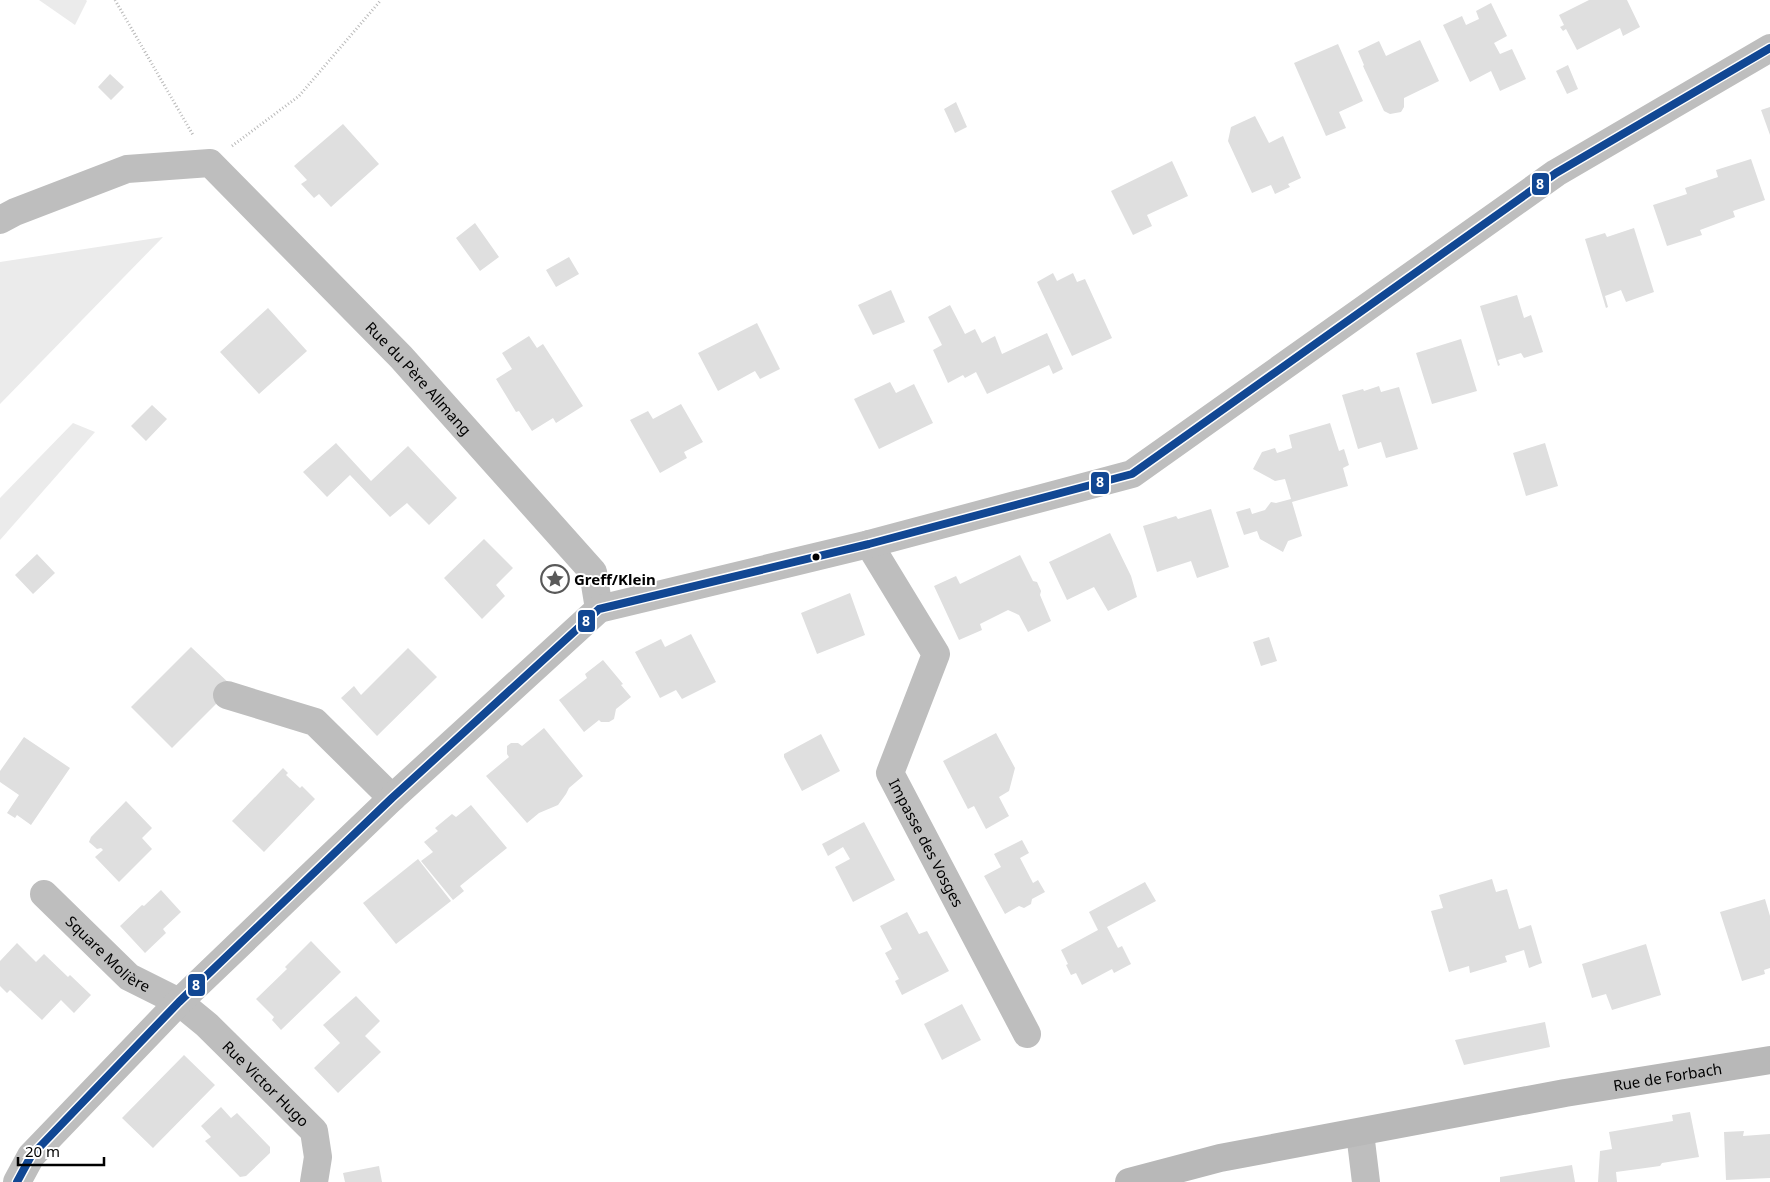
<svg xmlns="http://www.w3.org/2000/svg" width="1770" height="1182" font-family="'Noto Sans',sans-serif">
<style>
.green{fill:#ebebeb}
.building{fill:#dfdfdf}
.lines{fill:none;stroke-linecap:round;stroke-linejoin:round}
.path{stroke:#b9b9b9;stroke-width:3;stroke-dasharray:1 2.5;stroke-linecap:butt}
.street{stroke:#bebebe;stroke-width:28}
.secondary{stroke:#b8b8b8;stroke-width:28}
.bus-1-casing{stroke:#fff;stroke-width:11}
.bus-1{stroke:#114793;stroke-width:8}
.bus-dot{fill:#000;stroke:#fff;stroke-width:2}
.labels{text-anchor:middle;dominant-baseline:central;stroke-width:4;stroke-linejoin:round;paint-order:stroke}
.street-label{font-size:15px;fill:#000;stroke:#fff}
.poi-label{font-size:15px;font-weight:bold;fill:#000;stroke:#fff;text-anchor:start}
.line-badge{stroke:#fff;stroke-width:2}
.badge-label{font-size:14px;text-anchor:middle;font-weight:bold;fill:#fff}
</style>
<rect width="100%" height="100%" fill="#fff"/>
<path class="green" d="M 39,0 L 86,0 L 87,1 L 75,25 Z
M 163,237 L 0,404 L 0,262 Z
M 73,423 L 95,432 L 0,540 L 0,498 Z"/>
<path class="building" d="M 1589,0 L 1627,0 L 1640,27 L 1623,36 L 1620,28 L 1577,50 L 1566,29 L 1563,31 L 1560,27 L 1564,25 L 1559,15 Z
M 1491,3 L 1507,36 L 1494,43 L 1500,54 L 1512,49 L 1526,79 L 1500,91 L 1491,71 L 1470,82 L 1443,25 L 1462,16 L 1466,25 L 1479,19 L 1476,11 Z
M 1420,40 L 1439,81 L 1404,98 L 1404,107 L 1401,112 L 1390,114 L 1384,111 L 1363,66 L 1364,65 L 1358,51 L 1379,41 L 1386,56 Z
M 1338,44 L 1363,101 L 1339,112 L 1346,128 L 1326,136 L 1294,63 Z
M 1568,65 L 1578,89 L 1567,94 L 1556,71 Z
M 110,74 L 124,87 L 111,100 L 98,87 Z
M 956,102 L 967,127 L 955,133 L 944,109 Z
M 1770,107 L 1770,135 L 1761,110 Z
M 1255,116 L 1269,143 L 1283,136 L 1301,178 L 1288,184 L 1290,187 L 1275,194 L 1271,185 L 1252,193 L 1228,141 L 1231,127 Z
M 343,124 L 379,164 L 331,207 L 319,194 L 314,198 L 301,184 L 307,180 L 294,166 Z
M 1751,159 L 1765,200 L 1733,211 L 1735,217 L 1700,230 L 1702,235 L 1667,246 L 1653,205 L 1687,194 L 1685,188 L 1718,177 L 1716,170 Z
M 1172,161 L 1188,196 L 1147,215 L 1152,226 L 1133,235 L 1111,191 Z
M 475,223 L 499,257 L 480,271 L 456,238 Z
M 1634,228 L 1654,292 L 1626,302 L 1621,290 L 1605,296 L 1608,307 L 1606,308 L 1585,239 L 1605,233 L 1607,237 Z
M 569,257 L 579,274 L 556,287 L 546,270 Z
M 1053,273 L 1057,281 L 1073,273 L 1077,282 L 1085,279 L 1112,338 L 1072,356 L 1037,282 Z
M 891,290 L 905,322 L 873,335 L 858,305 Z
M 1517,295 L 1524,318 L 1531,315 L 1543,352 L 1524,358 L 1521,353 L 1498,360 L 1500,365 L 1498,366 L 1480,306 Z
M 950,305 L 965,334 L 975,329 L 982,343 L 995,336 L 1002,354 L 1047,333 L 1063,369 L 1053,374 L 1049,365 L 987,394 L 976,372 L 965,378 L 963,375 L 948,383 L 933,350 L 942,345 L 928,317 Z
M 268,308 L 307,351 L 259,394 L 220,352 Z
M 757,323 L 780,369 L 760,379 L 755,371 L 718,391 L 698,353 Z
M 529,336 L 537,348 L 543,344 L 583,406 L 556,423 L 553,418 L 532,431 L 519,411 L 516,412 L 496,379 L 512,369 L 502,353 Z
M 1461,339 L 1477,391 L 1432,404 L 1416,353 Z
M 890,382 L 896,393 L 914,384 L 933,423 L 879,449 L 854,399 Z
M 1379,386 L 1381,392 L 1399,387 L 1418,449 L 1386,458 L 1381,442 L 1358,449 L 1342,395 L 1363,389 L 1364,391 Z
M 681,404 L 703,442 L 684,452 L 687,458 L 660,473 L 630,420 L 648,411 L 653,419 Z
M 152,405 L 167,419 L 146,441 L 131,426 Z
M 1330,423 L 1339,451 L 1344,449 L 1349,465 L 1343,468 L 1348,486 L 1292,502 L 1302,536 L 1288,541 L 1283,552 L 1260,539 L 1257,531 L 1244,535 L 1236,512 L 1250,508 L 1252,514 L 1265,510 L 1271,502 L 1276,503 L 1291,499 L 1285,479 L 1275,481 L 1253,469 L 1262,452 L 1275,448 L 1277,453 L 1292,448 L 1289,435 Z
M 336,443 L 371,481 L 408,446 L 457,498 L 429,525 L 407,503 L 390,517 L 350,475 L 327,497 L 303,472 Z
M 1545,443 L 1558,486 L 1526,496 L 1513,453 Z
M 1211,509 L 1229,567 L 1197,578 L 1191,561 L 1157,572 L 1143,526 L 1176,516 L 1178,519 Z
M 1110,533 L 1131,576 L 1137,597 L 1108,611 L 1094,587 L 1067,600 L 1049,562 Z
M 484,539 L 513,568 L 496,585 L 505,596 L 482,619 L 444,578 Z
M 37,554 L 55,573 L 33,594 L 15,575 Z
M 1020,555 L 1033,581 L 1037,582 L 1041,591 L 1040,595 L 1051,621 L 1028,632 L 1019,615 L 1008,610 L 980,624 L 982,630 L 959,640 L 934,586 L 956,576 L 960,584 Z
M 850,593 L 865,635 L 817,654 L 801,613 Z
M 691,634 L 716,682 L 682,699 L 676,690 L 660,698 L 635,652 L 661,639 L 665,647 Z
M 1269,637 L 1277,661 L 1261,666 L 1253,642 Z
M 191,647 L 233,687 L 172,748 L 131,707 Z
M 408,648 L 437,677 L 377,736 L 341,698 L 354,686 L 361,695 Z
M 603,660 L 623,684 L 621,685 L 631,697 L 616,709 L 614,719 L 609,722 L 601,722 L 599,720 L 584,732 L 559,700 L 587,678 L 585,674 Z
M 544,728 L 583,776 L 569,788 L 566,794 L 558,805 L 539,813 L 527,823 L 486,776 L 509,757 L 507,754 L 507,746 L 511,743 L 518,743 L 522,746 Z
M 996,733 L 1015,768 L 1009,791 L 999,797 L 1009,816 L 986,829 L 974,806 L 968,809 L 943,761 Z
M 821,734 L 840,771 L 802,791 L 784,757 L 784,754 Z
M 24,737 L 70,768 L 31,825 L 17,815 L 15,818 L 7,813 L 19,795 L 0,782 L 0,771 Z
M 283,768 L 288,773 L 286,775 L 300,788 L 302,786 L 315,799 L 264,852 L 232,821 Z
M 126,801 L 152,828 L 142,838 L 152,849 L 119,882 L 95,857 L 103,850 L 101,848 L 97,849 L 89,842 L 91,837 Z
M 471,805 L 507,848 L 460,886 L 464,891 L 453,900 L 421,861 L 433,852 L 424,842 L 438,831 L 435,828 L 452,814 L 456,817 Z
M 864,822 L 895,880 L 853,902 L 835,867 L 850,859 L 843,847 L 828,856 L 822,844 Z
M 1022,840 L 1029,853 L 1020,858 L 1033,883 L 1038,880 L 1045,892 L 1032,899 L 1031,904 L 1024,908 L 1019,906 L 1005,914 L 984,876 L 1001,867 L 994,854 Z
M 418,859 L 451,901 L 396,944 L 363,903 Z
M 1492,879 L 1496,892 L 1507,889 L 1519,929 L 1531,925 L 1542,963 L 1529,968 L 1524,950 L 1505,956 L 1507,962 L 1470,973 L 1469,966 L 1449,972 L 1431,911 L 1443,908 L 1439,895 Z
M 1145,882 L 1156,901 L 1107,927 L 1118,948 L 1122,946 L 1131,964 L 1114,973 L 1112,969 L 1082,985 L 1076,973 L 1071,975 L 1066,965 L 1068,964 L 1061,950 L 1098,930 L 1089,912 Z
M 161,890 L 181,912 L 163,929 L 166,933 L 145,953 L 120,926 L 142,905 L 144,906 Z
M 1765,899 L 1770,916 L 1770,968 L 1764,970 L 1765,974 L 1742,981 L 1720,912 Z
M 907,912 L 919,934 L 927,931 L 949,971 L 902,995 L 895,981 L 899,979 L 885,953 L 892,949 L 880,926 Z
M 311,941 L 341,972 L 281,1030 L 272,1020 L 274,1017 L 256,999 L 287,969 L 285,967 Z
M 17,943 L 36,962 L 44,954 L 68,977 L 70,975 L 91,995 L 74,1013 L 61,1000 L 42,1020 L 10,990 L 7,993 L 0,986 L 0,961 Z
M 1646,944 L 1661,995 L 1612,1010 L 1606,994 L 1592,998 L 1582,964 Z
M 356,996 L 380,1021 L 365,1036 L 381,1052 L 338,1093 L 314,1068 L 340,1043 L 323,1025 Z
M 962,1004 L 981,1040 L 942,1060 L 924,1024 Z
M 1545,1022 L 1550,1047 L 1464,1065 L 1455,1040 Z
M 184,1055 L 215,1085 L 153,1148 L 122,1118 Z
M 221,1107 L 231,1118 L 237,1113 L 270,1147 L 270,1153 L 246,1176 L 240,1177 L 205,1141 L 211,1137 L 201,1126 Z
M 1690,1112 L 1699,1157 L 1662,1163 L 1660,1166 L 1616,1172 L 1617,1182 L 1598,1182 L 1600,1151 L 1612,1149 L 1609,1132 L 1673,1121 L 1672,1115 Z
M 1744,1131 L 1743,1136 L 1770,1134 L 1770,1178 L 1726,1180 L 1724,1132 Z
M 1572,1165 L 1575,1182 L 1500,1182 L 1500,1177 Z
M 379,1166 L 382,1182 L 345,1182 L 343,1173 Z"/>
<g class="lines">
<path class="path" d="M 115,0 L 193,135
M 232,146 L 299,96 L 381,0"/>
<g class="street">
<path id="s1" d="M 0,220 L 15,212 L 127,169 L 210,163 L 401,357 L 593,572 L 599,609"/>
<path id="s2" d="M 869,544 L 936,654 L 890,773 L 1027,1034"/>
<path d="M 227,695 L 315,722 L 392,798"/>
<path id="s3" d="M 44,894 L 129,977 L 179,1002 L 207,1025 L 314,1131 L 318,1157 L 314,1182"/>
<path d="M 1360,1133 L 1366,1182"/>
<path d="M 17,1182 L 31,1156 L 179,1002 L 392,798 L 599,609 L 869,544 L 1132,474 L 1556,173 L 1770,48"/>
</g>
<path class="secondary" id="s4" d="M 1129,1182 L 1220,1158 L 1565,1093 L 1770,1060"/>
<defs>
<path id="bus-1" d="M 17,1182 L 31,1156 L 179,1002 L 392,798 L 599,609 L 869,544 L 1132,474 L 1556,173 L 1770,48"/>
</defs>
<use href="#bus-1" class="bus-1-casing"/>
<use href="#bus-1" class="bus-1"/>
</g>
<defs>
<symbol id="sight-ring" viewBox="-11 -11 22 22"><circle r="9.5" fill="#fff" stroke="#595959" stroke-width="1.5"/><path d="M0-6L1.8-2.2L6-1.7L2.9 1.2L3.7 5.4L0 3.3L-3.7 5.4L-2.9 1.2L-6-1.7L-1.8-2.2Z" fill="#595959"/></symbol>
</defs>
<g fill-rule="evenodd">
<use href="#sight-ring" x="539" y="563" width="32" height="32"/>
</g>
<circle class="bus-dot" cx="816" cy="557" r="4.5"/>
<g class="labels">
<g class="street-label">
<text stroke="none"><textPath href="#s1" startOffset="520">Rue du Père Allmang</textPath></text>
<text stroke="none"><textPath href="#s2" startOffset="335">Impasse des Vosges</textPath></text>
<text stroke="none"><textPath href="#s3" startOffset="88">Square Molière</textPath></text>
<text stroke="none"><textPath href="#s4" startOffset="549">Rue de Forbach</textPath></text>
<text stroke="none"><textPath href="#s3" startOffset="294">Rue Victor Hugo</textPath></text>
</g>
<g class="poi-label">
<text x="574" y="579">Greff/Klein</text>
</g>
</g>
<g class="line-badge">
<rect x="1531" y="172" width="19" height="24" rx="5" fill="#114793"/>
<rect x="1090" y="471" width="20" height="24" rx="5" fill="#114793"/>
<rect x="577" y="609" width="19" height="24" rx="5" fill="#114793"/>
<rect x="187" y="973" width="19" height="24" rx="5" fill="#114793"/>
</g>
<g class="badge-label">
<text x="1540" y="189">8</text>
<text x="1100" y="487">8</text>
<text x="586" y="626">8</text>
<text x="196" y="990">8</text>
</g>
<path d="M18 1157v8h86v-8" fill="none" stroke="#000000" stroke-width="2.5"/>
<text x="25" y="1157" font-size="15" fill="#000000" stroke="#ffffff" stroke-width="4" paint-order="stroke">20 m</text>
</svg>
